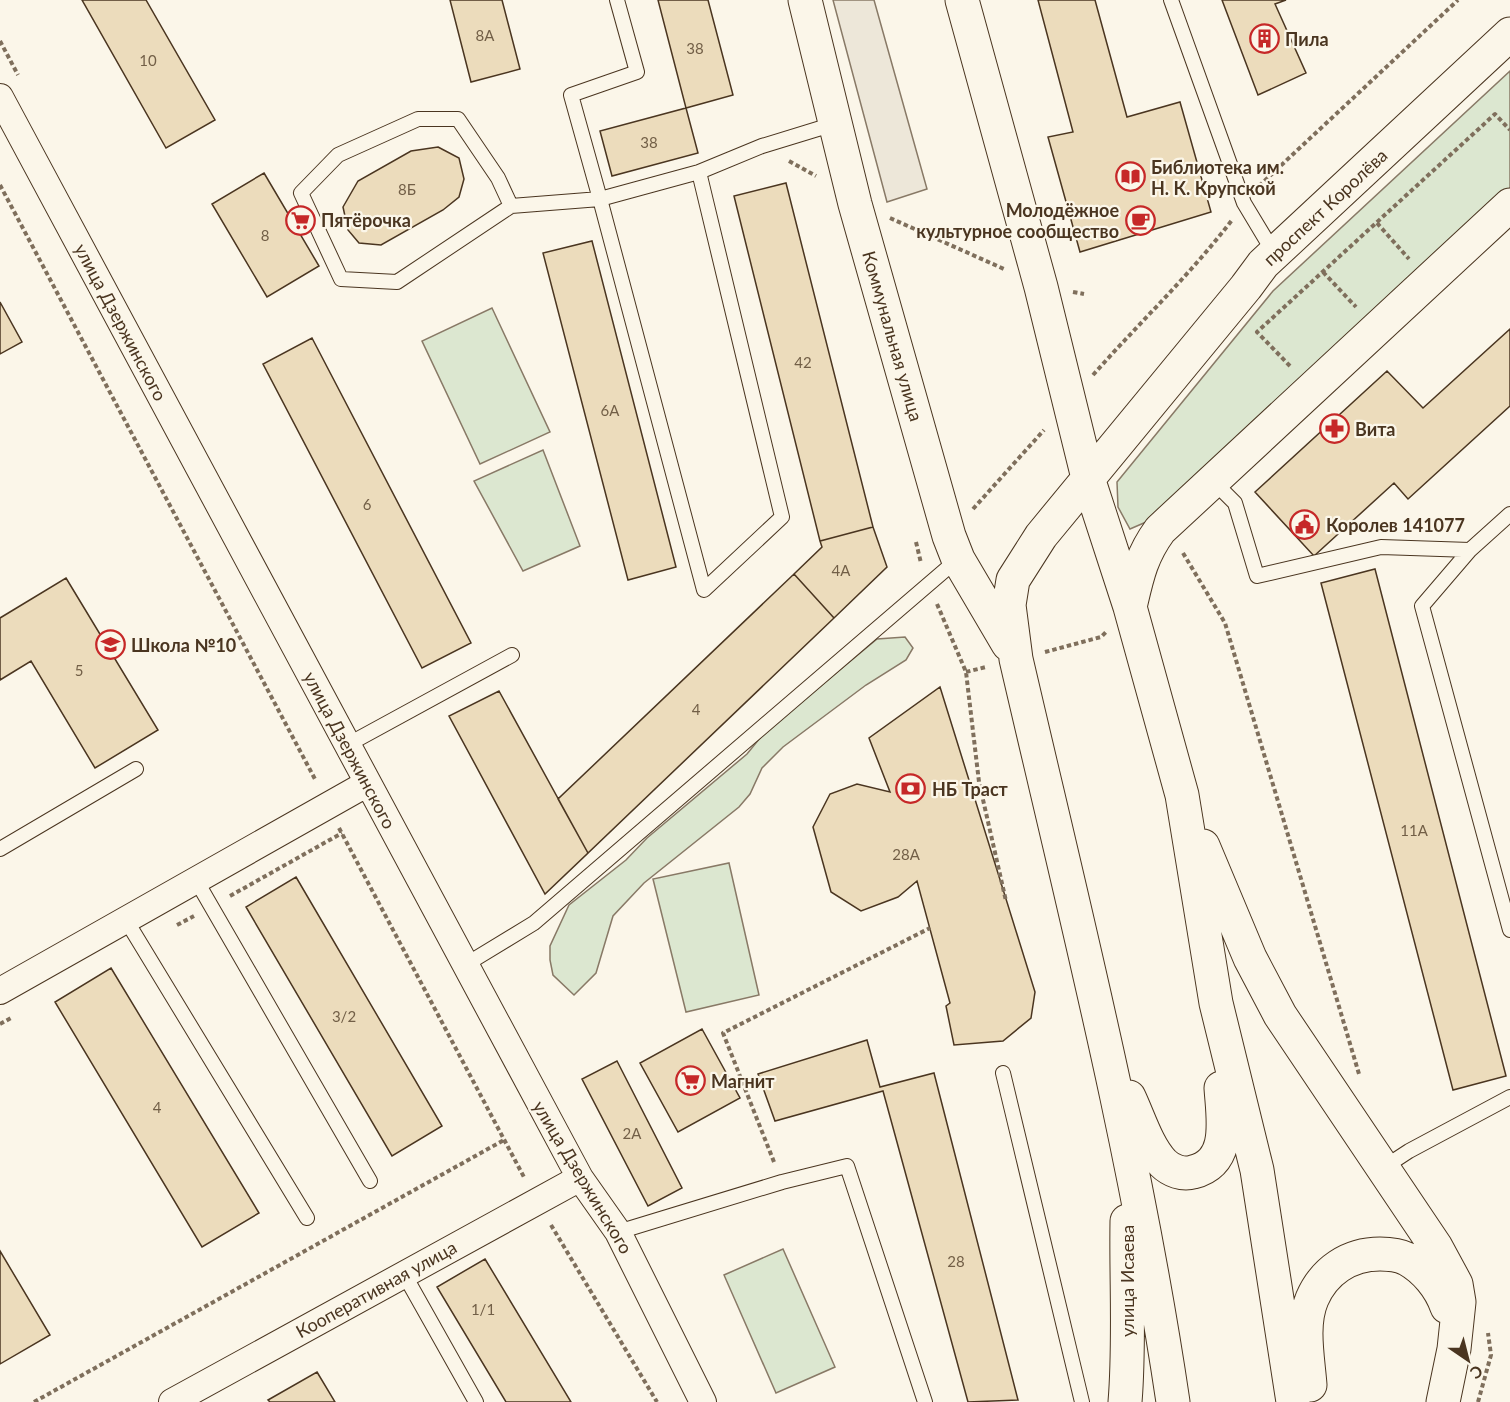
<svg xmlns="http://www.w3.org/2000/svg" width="1510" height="1402" font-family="Lato,sans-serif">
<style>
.green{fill:#dce7d0;stroke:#887966;stroke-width:1.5}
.parking{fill:#ede7d9;stroke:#887966;stroke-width:1.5}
.building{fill:#ecdcbc;stroke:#4a3520;stroke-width:1.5}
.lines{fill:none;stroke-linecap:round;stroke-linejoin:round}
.lane-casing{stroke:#4a3520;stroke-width:16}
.street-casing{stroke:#4a3520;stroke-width:28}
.secondary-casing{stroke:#4a3520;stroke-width:35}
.path{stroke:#7f6f5c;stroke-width:4;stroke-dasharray:4.5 3;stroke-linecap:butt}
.lane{stroke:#fbf6e9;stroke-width:14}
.street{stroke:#fbf6e9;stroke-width:26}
.secondary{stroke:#fbf6e9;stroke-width:33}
.labels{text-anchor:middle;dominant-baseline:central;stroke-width:4.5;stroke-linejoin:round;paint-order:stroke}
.number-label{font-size:15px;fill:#725f47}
.poi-label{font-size:18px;font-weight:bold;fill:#4a3520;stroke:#fbf6e9;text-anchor:start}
.street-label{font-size:18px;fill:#4a3520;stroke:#fbf6e9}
</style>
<rect width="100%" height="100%" fill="#fbf6e9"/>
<path class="green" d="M 1510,71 L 1510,190 L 1153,519 L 1130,529 L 1118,507 L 1117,482 L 1273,291 Z
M 492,308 L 550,432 L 480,464 L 422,341 Z
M 543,450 L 580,546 L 523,571 L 474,481 Z
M 905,637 L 913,648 L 906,660 L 866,685 L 783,747 L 762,768 L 750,794 L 739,807 L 644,883 L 613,916 L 596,973 L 574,995 L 553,975 L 550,960 L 550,946 L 569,905 L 626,860 L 647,838 L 747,754 L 764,733 L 877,639 Z
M 729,863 L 759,995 L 686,1012 L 653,879 Z
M 783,1249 L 835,1367 L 776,1393 L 724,1275 Z"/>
<path class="parking" d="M 833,0 L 874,0 L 927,189 L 887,202 Z"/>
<path class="building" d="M 82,0 L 146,0 L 215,120 L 166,148 Z
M 450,0 L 502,0 L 520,69 L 471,82 Z
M 658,0 L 708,0 L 733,95 L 686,108 Z
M 1038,0 L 1095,0 L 1127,117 L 1180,102 L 1211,212 L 1080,252 L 1048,137 L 1073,132 Z
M 1222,0 L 1286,0 L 1275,4 L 1306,73 L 1258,95 Z
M 686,108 L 698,153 L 612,176 L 600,131 Z
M 438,147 L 459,158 L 464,179 L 459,197 L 443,210 L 381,245 L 359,243 L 348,230 L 343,207 L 358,181 L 411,151 Z
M 264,173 L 319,266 L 267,297 L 212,204 Z
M 786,183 L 873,527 L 820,541 L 734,196 Z
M 592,241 L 676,567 L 628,580 L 543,253 Z
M 0,302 L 22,342 L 0,354 Z
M 1510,329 L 1510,406 L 1408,499 L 1394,483 L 1314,556 L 1255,492 L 1387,371 L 1423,408 Z
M 312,338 L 471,643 L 422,668 L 263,364 Z
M 873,527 L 887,567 L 834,618 L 794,574 L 822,547 L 820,541 Z
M 1375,569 L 1506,1076 L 1453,1090 L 1321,583 Z
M 794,574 L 834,618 L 588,853 L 558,799 Z
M 66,578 L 158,730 L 95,768 L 31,661 L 0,680 L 0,618 Z
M 940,687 L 1035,992 L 1031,1018 L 1003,1041 L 954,1045 L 946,1006 L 950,1003 L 917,881 L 898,897 L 861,911 L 831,892 L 813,827 L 830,794 L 857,784 L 890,792 L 869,738 Z
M 499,691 L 588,853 L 545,894 L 449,716 Z
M 296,877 L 442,1126 L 392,1156 L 246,907 Z
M 111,968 L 259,1213 L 202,1247 L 55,1002 Z
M 702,1029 L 740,1098 L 678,1132 L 640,1063 Z
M 867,1040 L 880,1087 L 934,1073 L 1018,1400 L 968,1402 L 883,1091 L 775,1121 L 758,1074 Z
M 617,1061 L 682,1188 L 648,1206 L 582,1079 Z
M 0,1251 L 50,1335 L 0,1364 Z
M 485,1259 L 571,1402 L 506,1402 L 437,1287 Z
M 317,1372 L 335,1402 L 270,1402 L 268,1400 Z"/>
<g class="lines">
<defs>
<path id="lane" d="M 1171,0 L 1244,203 L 1274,253
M 699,172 L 782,517 L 704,590 L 600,199 L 699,172 L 762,146 L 834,124
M 511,206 L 498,178 L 458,119 L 418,119 L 338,155 L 301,193 L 341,279 L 397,282 L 511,206 L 600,199 L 571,95 L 637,72 L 617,0
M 1212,480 L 1235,503 L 1257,576 L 1381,547 L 1470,550 L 1422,606 L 1510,930
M 1470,550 L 1510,514
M 347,745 L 512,655
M 0,849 L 136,769
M 196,880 L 370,1181
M 126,920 L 307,1218
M 465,965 L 534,923 L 958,559
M 1003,1073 L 1082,1402
M 1383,1168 L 1409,1151 L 1510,1097
M 618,1232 L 782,1182 L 847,1166 L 925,1402
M 404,1274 L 476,1402"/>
<path id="street" d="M 0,97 L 580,1178 L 618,1232 L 703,1402
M 0,991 L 368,783
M 172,1402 L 580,1178"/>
<path id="secondary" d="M 805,0 L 855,204 L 949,536 L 958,559 L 1008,644
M 962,0 L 1041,287 L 1088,478 L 1130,607 L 1182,795 L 1216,1003 L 1257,1170 L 1293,1402
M 1130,607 C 1137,577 1141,556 1160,530 L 1510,205
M 1203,846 L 1250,958 L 1280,1015 L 1436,1247 L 1456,1284 L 1459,1302 L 1454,1349 L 1443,1402
M 1129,1097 C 1139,1118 1147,1146 1163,1163 C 1171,1171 1183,1175 1193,1172 C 1232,1162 1223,1119 1221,1088
M 1310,1385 C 1308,1358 1301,1325 1312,1299 C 1324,1271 1349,1254 1380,1254 C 1388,1254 1399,1255 1407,1259 C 1425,1269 1440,1287 1447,1307
M 1125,1402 C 1130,1342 1126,1281 1127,1221
M 1173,1402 C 1136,1152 1073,905 1016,659 L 1009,605 L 1013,580 L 1041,536 L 1246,287 L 1263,264 L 1510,34"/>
</defs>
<use href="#lane" class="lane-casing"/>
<use href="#street" class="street-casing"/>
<use href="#secondary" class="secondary-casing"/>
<path class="path" d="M 0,41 L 18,75
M 789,161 L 816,176
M 0,185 L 316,781
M 1259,186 L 1458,0
M 890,218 L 1004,269
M 1377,223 L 1409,259
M 1323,272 L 1356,307
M 1073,292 L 1084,294
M 1290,366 L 1257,332 L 1495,114 L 1510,130
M 1093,375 C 1139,323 1190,275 1232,220
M 973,509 L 1044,430
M 916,542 L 921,563
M 1183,553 L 1225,623 L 1359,1074
M 937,604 L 966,672 L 979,782 L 1006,901
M 1045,652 L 1101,637 L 1106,632
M 966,672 L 986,667
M 339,828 L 525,1179
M 230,896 L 342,833
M 177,925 L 194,916
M 0,1024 L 11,1018
M 774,1162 L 723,1033 L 930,928
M 551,1225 L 657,1402
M 34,1402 L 504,1140
M 1478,1402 L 1491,1355 L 1488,1333"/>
<use href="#lane" class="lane"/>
<use href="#street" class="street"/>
<use href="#secondary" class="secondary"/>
</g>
<defs>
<symbol id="building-ring" viewBox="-11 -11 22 22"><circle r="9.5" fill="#fbf6e9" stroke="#c62828" stroke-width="1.5"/><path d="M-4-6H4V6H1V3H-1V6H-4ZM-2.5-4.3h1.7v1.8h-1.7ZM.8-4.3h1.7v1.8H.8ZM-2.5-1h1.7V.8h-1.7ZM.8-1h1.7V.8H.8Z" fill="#c62828"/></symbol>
<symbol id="library-ring" viewBox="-11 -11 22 22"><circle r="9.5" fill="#fbf6e9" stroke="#c62828" stroke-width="1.5"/><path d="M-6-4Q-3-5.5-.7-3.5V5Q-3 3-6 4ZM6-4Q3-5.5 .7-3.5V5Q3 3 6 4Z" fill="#c62828"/></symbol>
<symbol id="supermarket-ring" viewBox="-11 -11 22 22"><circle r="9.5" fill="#fbf6e9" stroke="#c62828" stroke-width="1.5"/><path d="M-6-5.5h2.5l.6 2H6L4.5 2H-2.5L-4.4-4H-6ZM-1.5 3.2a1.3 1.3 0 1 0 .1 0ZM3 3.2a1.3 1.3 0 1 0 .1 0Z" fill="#c62828"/></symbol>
<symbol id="cafe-ring" viewBox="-11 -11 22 22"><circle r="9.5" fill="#fbf6e9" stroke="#c62828" stroke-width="1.5"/><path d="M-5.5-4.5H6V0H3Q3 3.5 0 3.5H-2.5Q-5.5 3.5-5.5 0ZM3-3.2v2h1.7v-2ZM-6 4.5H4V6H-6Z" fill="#c62828"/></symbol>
<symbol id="pharmacy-ring" viewBox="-11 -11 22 22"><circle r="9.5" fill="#fbf6e9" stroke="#c62828" stroke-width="1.5"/><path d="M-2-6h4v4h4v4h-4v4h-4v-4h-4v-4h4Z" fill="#c62828"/></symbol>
<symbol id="civic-ring" viewBox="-11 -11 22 22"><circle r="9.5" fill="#fbf6e9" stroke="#c62828" stroke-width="1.5"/><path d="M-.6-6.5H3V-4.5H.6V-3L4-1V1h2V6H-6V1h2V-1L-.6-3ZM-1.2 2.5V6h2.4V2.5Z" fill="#c62828"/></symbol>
<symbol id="school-ring" viewBox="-11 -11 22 22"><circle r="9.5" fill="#fbf6e9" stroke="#c62828" stroke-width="1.5"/><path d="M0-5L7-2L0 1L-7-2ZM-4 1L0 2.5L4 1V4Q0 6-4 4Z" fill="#c62828"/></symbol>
<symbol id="bank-ring" viewBox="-11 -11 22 22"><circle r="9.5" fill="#fbf6e9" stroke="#c62828" stroke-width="1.5"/><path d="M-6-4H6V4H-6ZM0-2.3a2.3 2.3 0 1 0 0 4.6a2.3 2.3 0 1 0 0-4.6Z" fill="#c62828"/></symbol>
</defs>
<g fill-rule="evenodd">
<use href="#building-ring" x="1248" y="22" width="33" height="33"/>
<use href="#library-ring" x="1114" y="160" width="33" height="33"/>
<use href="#supermarket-ring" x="284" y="204" width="33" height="33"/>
<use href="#cafe-ring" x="1124" y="204" width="33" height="33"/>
<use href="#pharmacy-ring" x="1318" y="412" width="33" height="33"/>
<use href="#civic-ring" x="1288" y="508" width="33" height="33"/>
<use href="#school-ring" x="94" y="628" width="33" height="33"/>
<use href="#bank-ring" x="894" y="772" width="33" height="33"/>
<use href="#supermarket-ring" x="674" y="1064" width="33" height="33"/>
</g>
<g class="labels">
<g class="number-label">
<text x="485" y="35">8А</text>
<text x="695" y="48">38</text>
<text x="148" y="60">10</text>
<text x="649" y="142">38</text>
<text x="407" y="189">8Б</text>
<text x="265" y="235">8</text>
<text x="803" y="362">42</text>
<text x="610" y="410">6А</text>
<text x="367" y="504">6</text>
<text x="841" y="570">4А</text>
<text x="79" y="670">5</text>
<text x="696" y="709">4</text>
<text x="1414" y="830">11А</text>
<text x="906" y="854">28А</text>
<text x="344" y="1016">3/2</text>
<text x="157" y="1107">4</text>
<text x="632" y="1133">2А</text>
<text x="956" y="1261">28</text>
<text x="483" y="1309">1/1</text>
</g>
<g class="poi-label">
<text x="1285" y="39">Пила</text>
<text x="1151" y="167">Библиотека им.<tspan x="1151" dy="21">Н. К. Крупской</tspan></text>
<text x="1119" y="210" text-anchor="end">Молодёжное<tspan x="1119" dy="21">культурное сообщество</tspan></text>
<text x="321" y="220">Пятёрочка</text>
<text x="1355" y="429">Вита</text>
<text x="1326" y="525">Королев 141077</text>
<text x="131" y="645">Школа №10</text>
<text x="932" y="789">НБ Траст</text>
<text x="711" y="1081">Магнит</text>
</g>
<g class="street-label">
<text transform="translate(1325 207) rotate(-43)">проспект Королёва</text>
<text transform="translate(121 322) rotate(62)">улица Дзержинского</text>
<text transform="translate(893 336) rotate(74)">Коммунальная улица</text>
<text transform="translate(350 750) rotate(62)">улица Дзержинского</text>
<text transform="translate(583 1177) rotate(59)">улица Дзержинского</text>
<text transform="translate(1127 1281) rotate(-90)">улица Исаева</text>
<text transform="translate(376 1289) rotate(-29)">Кооперативная улица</text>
</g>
</g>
<g transform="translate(1468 1360) rotate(145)" stroke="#fbf6e9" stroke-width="4.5" paint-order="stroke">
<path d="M0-4.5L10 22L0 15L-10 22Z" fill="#4a3520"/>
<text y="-9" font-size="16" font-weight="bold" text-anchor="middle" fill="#4a3520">С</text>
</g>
</svg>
